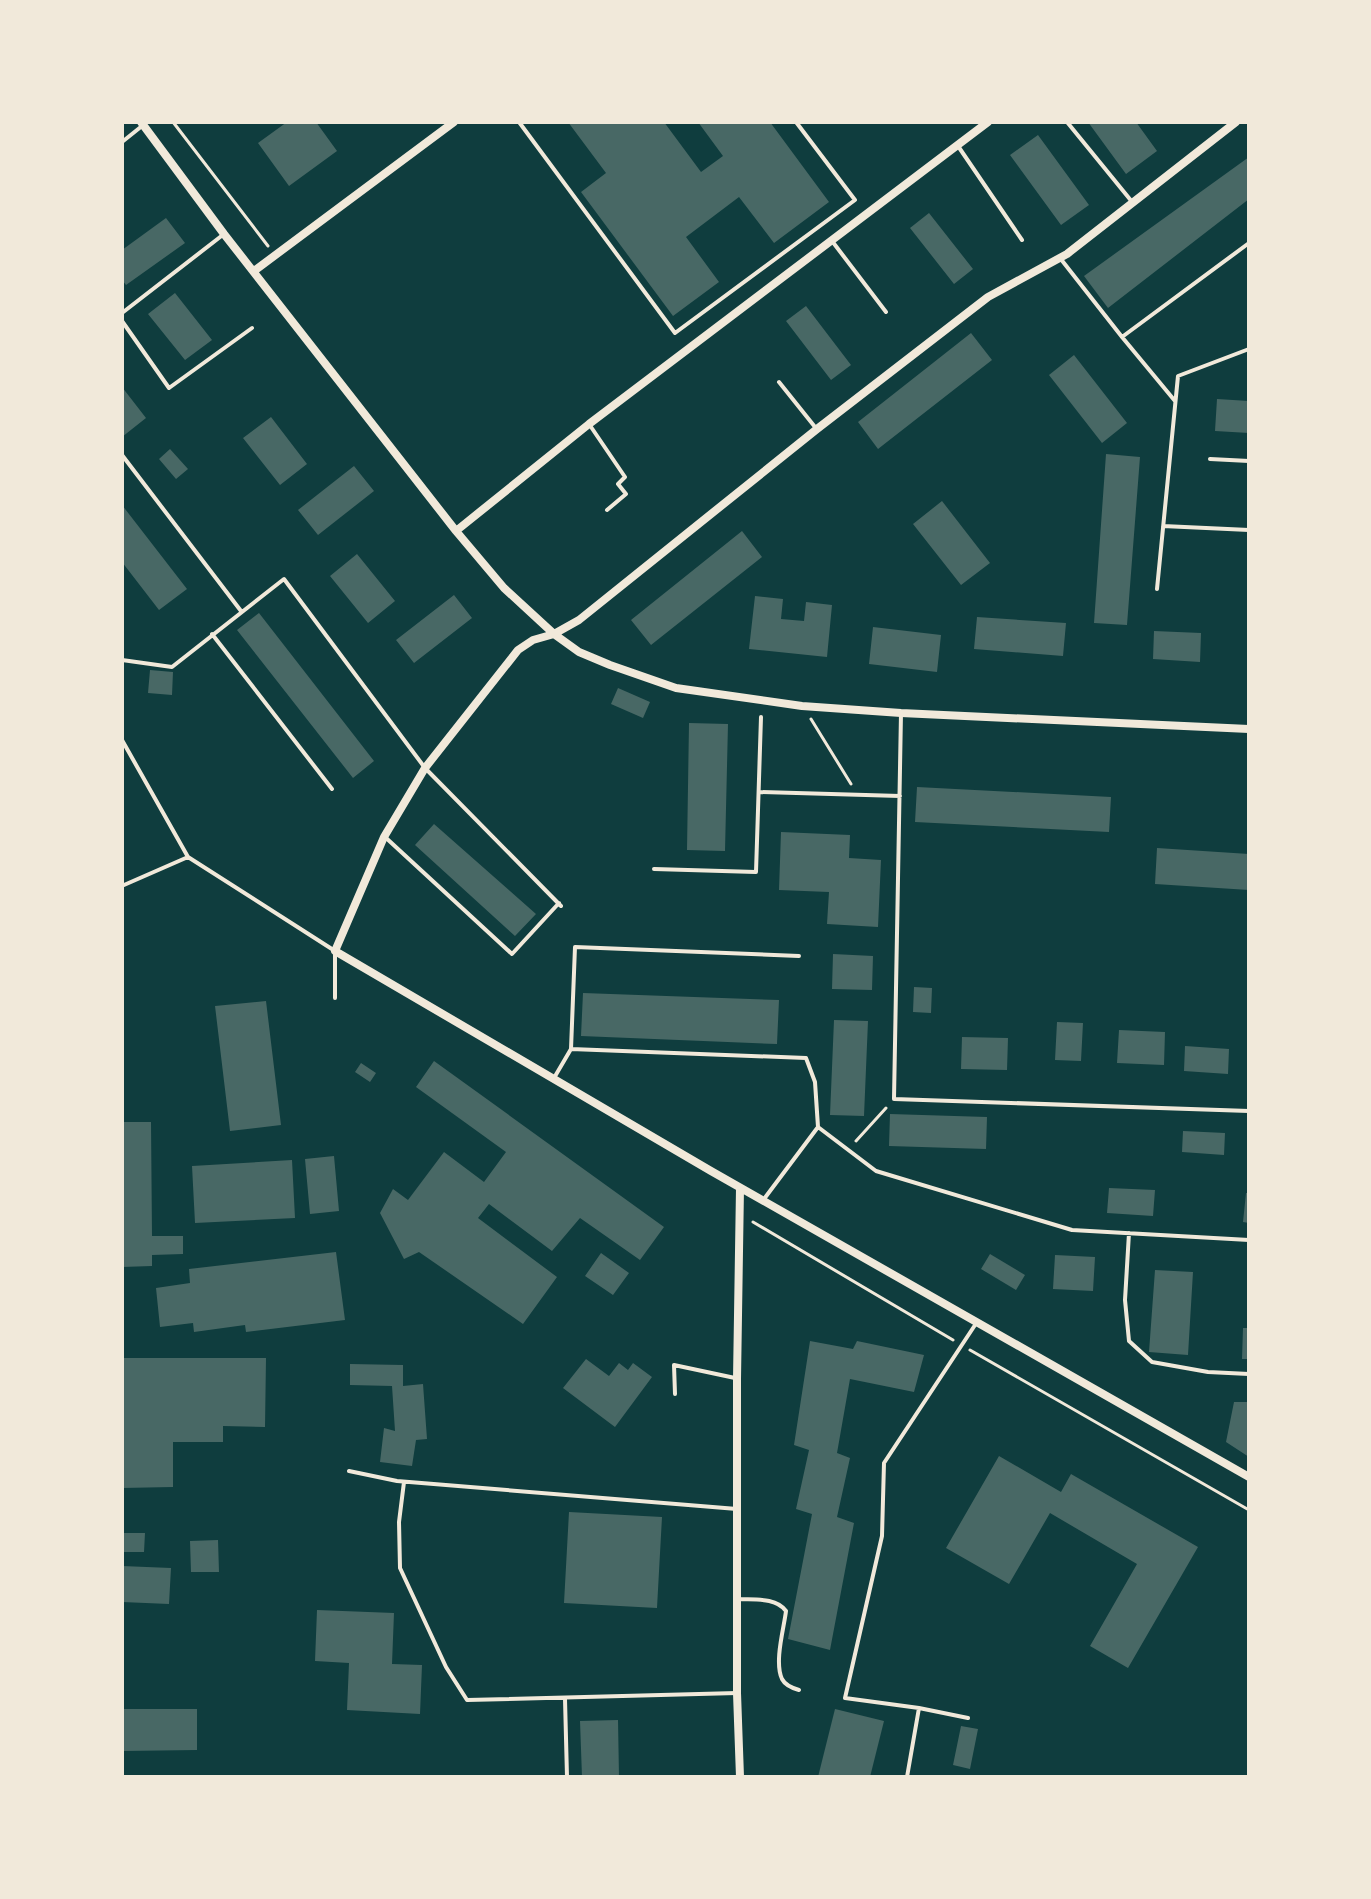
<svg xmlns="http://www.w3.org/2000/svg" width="1371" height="1899" font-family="'Source Sans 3',sans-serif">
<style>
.building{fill:#486865}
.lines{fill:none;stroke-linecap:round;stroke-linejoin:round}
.path{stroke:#f1e9da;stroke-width:3}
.service{stroke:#f1e9da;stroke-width:4}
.minor{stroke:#f1e9da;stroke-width:8}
</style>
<rect width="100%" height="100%" fill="#0f3d3e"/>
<path class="building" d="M 287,122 L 316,122 L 337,151 L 289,186 L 258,143 Z
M 568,122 L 664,122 L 701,172 L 723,156 L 698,122 L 770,122 L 829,202 L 774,243 L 739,197 L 686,237 L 719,282 L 673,316 L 581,192 L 606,173 Z
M 1088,122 L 1136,122 L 1157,151 L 1126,174 Z
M 1038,135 L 1089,205 L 1061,225 L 1010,155 Z
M 1249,157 L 1249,199 L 1108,308 L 1084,276 Z
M 929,213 L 973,269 L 954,284 L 910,228 Z
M 166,218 L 185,243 L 126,285 L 122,280 L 122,250 Z
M 175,293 L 212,340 L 185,360 L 148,314 Z
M 806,306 L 851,365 L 831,380 L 786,321 Z
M 971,333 L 992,360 L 878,449 L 858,422 Z
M 1074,355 L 1127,423 L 1102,443 L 1049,375 Z
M 122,387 L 146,418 L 122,437 Z
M 1217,399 L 1249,401 L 1249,433 L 1215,431 Z
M 271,417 L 307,464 L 280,485 L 243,438 Z
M 170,449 L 188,469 L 176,479 L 159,459 Z
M 1106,454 L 1140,457 L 1127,625 L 1094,623 Z
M 354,466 L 374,491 L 318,535 L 298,510 Z
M 942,501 L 990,563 L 961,585 L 913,524 Z
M 122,505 L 187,589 L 159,610 L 122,562 Z
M 742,531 L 762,557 L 651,645 L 631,620 Z
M 357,554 L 395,601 L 368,623 L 330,576 Z
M 454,595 L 472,618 L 414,663 L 396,640 Z
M 755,596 L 783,599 L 781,619 L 804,621 L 806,602 L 832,605 L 827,657 L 749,649 Z
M 259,613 L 374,761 L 353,778 L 237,630 Z
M 977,617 L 1066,623 L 1063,656 L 974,649 Z
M 873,627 L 941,635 L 937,672 L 869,664 Z
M 1154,631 L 1201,633 L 1200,662 L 1153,659 Z
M 150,670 L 173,672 L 172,695 L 148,693 Z
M 618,688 L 650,702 L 643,718 L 611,704 Z
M 689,723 L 728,724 L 725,851 L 687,850 Z
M 917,787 L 1111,797 L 1109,832 L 915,822 Z
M 434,824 L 536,914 L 515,936 L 415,845 Z
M 781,832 L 850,835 L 849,858 L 881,860 L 878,927 L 827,924 L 829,892 L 779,890 Z
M 1157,848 L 1249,854 L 1249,890 L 1155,884 Z
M 833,954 L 873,956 L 872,990 L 832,989 Z
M 914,987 L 932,988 L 931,1013 L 913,1012 Z
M 583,993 L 779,1000 L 777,1044 L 581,1036 Z
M 266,1001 L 281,1125 L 230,1131 L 215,1006 Z
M 834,1020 L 868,1021 L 864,1116 L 830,1115 Z
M 1057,1022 L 1083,1023 L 1081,1061 L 1055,1060 Z
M 1119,1030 L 1165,1032 L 1164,1065 L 1117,1063 Z
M 962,1037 L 1008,1038 L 1007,1070 L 961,1069 Z
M 1185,1046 L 1229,1049 L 1228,1074 L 1184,1071 Z
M 434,1061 L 664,1227 L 640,1260 L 580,1218 L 552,1251 L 489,1204 L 478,1218 L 557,1277 L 523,1324 L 419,1252 L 404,1259 L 380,1213 L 393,1189 L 408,1200 L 444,1152 L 484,1182 L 506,1152 L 416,1087 Z
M 361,1063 L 376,1073 L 370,1082 L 355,1072 Z
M 890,1114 L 987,1117 L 986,1149 L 889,1146 Z
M 122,1122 L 151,1122 L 152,1236 L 183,1236 L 183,1254 L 152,1255 L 152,1266 L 122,1267 Z
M 1183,1131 L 1225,1133 L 1224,1155 L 1182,1152 Z
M 334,1156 L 339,1211 L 310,1214 L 305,1159 Z
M 292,1160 L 295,1218 L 195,1223 L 192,1166 Z
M 1109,1188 L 1155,1190 L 1153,1216 L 1107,1213 Z
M 1246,1193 L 1249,1193 L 1249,1223 L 1243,1222 Z
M 336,1252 L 345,1320 L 246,1332 L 245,1325 L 194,1332 L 193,1323 L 160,1327 L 156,1288 L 190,1283 L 189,1269 Z
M 601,1253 L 629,1273 L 613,1295 L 585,1276 Z
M 990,1254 L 1025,1275 L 1016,1290 L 981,1269 Z
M 1055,1255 L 1095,1257 L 1093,1291 L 1053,1289 Z
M 1155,1270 L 1193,1272 L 1188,1355 L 1149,1352 Z
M 1243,1328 L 1249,1328 L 1249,1359 L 1242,1359 Z
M 810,1341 L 853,1349 L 857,1341 L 924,1355 L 914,1392 L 850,1379 L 837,1453 L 850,1458 L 837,1517 L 854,1523 L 830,1650 L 788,1639 L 812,1514 L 796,1509 L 809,1450 L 794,1445 Z
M 122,1358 L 266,1358 L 265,1427 L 223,1426 L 223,1442 L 173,1442 L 173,1487 L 122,1488 Z
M 586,1359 L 609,1376 L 619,1363 L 628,1370 L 633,1363 L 652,1377 L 615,1427 L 563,1388 Z
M 350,1364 L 403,1365 L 403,1386 L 423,1384 L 427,1439 L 416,1440 L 412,1466 L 380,1462 L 384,1428 L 395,1431 L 392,1386 L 350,1385 Z
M 1234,1402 L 1249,1402 L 1249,1457 L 1226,1442 Z
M 999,1456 L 1061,1492 L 1071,1474 L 1198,1547 L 1128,1668 L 1090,1646 L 1137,1564 L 1050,1513 L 1009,1584 L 946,1548 Z
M 569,1512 L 662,1517 L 657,1608 L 564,1603 Z
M 122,1533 L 145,1533 L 144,1552 L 122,1552 Z
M 218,1540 L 219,1572 L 191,1572 L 190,1541 Z
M 122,1566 L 171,1568 L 169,1604 L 122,1602 Z
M 317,1610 L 394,1613 L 392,1664 L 422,1665 L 420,1714 L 347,1710 L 349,1663 L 315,1661 Z
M 122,1709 L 197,1709 L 197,1750 L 122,1751 Z
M 835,1709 L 884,1721 L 870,1777 L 818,1777 Z
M 618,1720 L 619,1777 L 582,1777 L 580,1721 Z
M 961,1726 L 978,1729 L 970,1769 L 953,1765 Z"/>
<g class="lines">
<path class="path" d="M 173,122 L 268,246
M 811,719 L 851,784
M 856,1141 L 886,1108
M 753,1222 L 953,1340
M 970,1350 L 1249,1510"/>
<path class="service" d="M 519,122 L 675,333 L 855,200 L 796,122
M 1067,122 L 1133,203
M 122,142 L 142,126
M 958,146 L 1022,240
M 832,241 L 886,312
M 1060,258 L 1122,337 L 1175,401
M 122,313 L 224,234
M 122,321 L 169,388 L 252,328
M 1122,337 L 1249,243
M 779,382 L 815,427
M 589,424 L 625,477 L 618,484 L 626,494 L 607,510
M 122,455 L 241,611
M 1210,459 L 1249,461
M 1163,526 L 1249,530
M 1157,589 L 1178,376 L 1249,349
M 212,634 L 332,789
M 122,660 L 172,667 L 284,579 L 425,768 L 561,906
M 901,713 L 894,1099 L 1249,1111
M 122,740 L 188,857 L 335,951 L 335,998
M 759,792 L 900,796
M 385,837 L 512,954 L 559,903
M 654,869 L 756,872 L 761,717
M 124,885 L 188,857
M 571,1049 L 575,947 L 799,956
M 554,1078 L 571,1049 L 806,1058 L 815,1082 L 818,1127 L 876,1171 L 1072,1230 L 1249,1240
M 764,1199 L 818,1127
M 1129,1233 L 1125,1300 L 1129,1341 L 1152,1362 L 1208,1372 L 1249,1374
M 675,1394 L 674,1365 L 735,1378
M 349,1471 L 397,1481 L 737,1509
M 404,1482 L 399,1522 L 400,1568 L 446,1667 L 467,1700 L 737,1693
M 738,1599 C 754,1600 776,1597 786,1611 C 784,1628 774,1662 782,1679 C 785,1685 792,1688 799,1690
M 565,1699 L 567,1777
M 968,1718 L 919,1708 L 845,1698 L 882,1536 L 884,1463 L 977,1322
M 907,1777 L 919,1708"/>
<path class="minor" d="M 141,122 L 224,234 L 456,531 L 504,588 L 554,634 L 579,652 L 610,665 L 676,688 L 802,706 L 901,713 L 1249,729
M 1236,122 L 1067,254 L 988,297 L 817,429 L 579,620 L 554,634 L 533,640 L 518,650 L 425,768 L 384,837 L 335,951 L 711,1171 L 1249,1477
M 254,271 L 454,122
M 456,531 L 589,424 L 988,122
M 740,1777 L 737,1693 L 737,1379 L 740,1188"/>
</g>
<rect width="1371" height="1899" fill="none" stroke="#f1e9da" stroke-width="248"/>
</svg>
